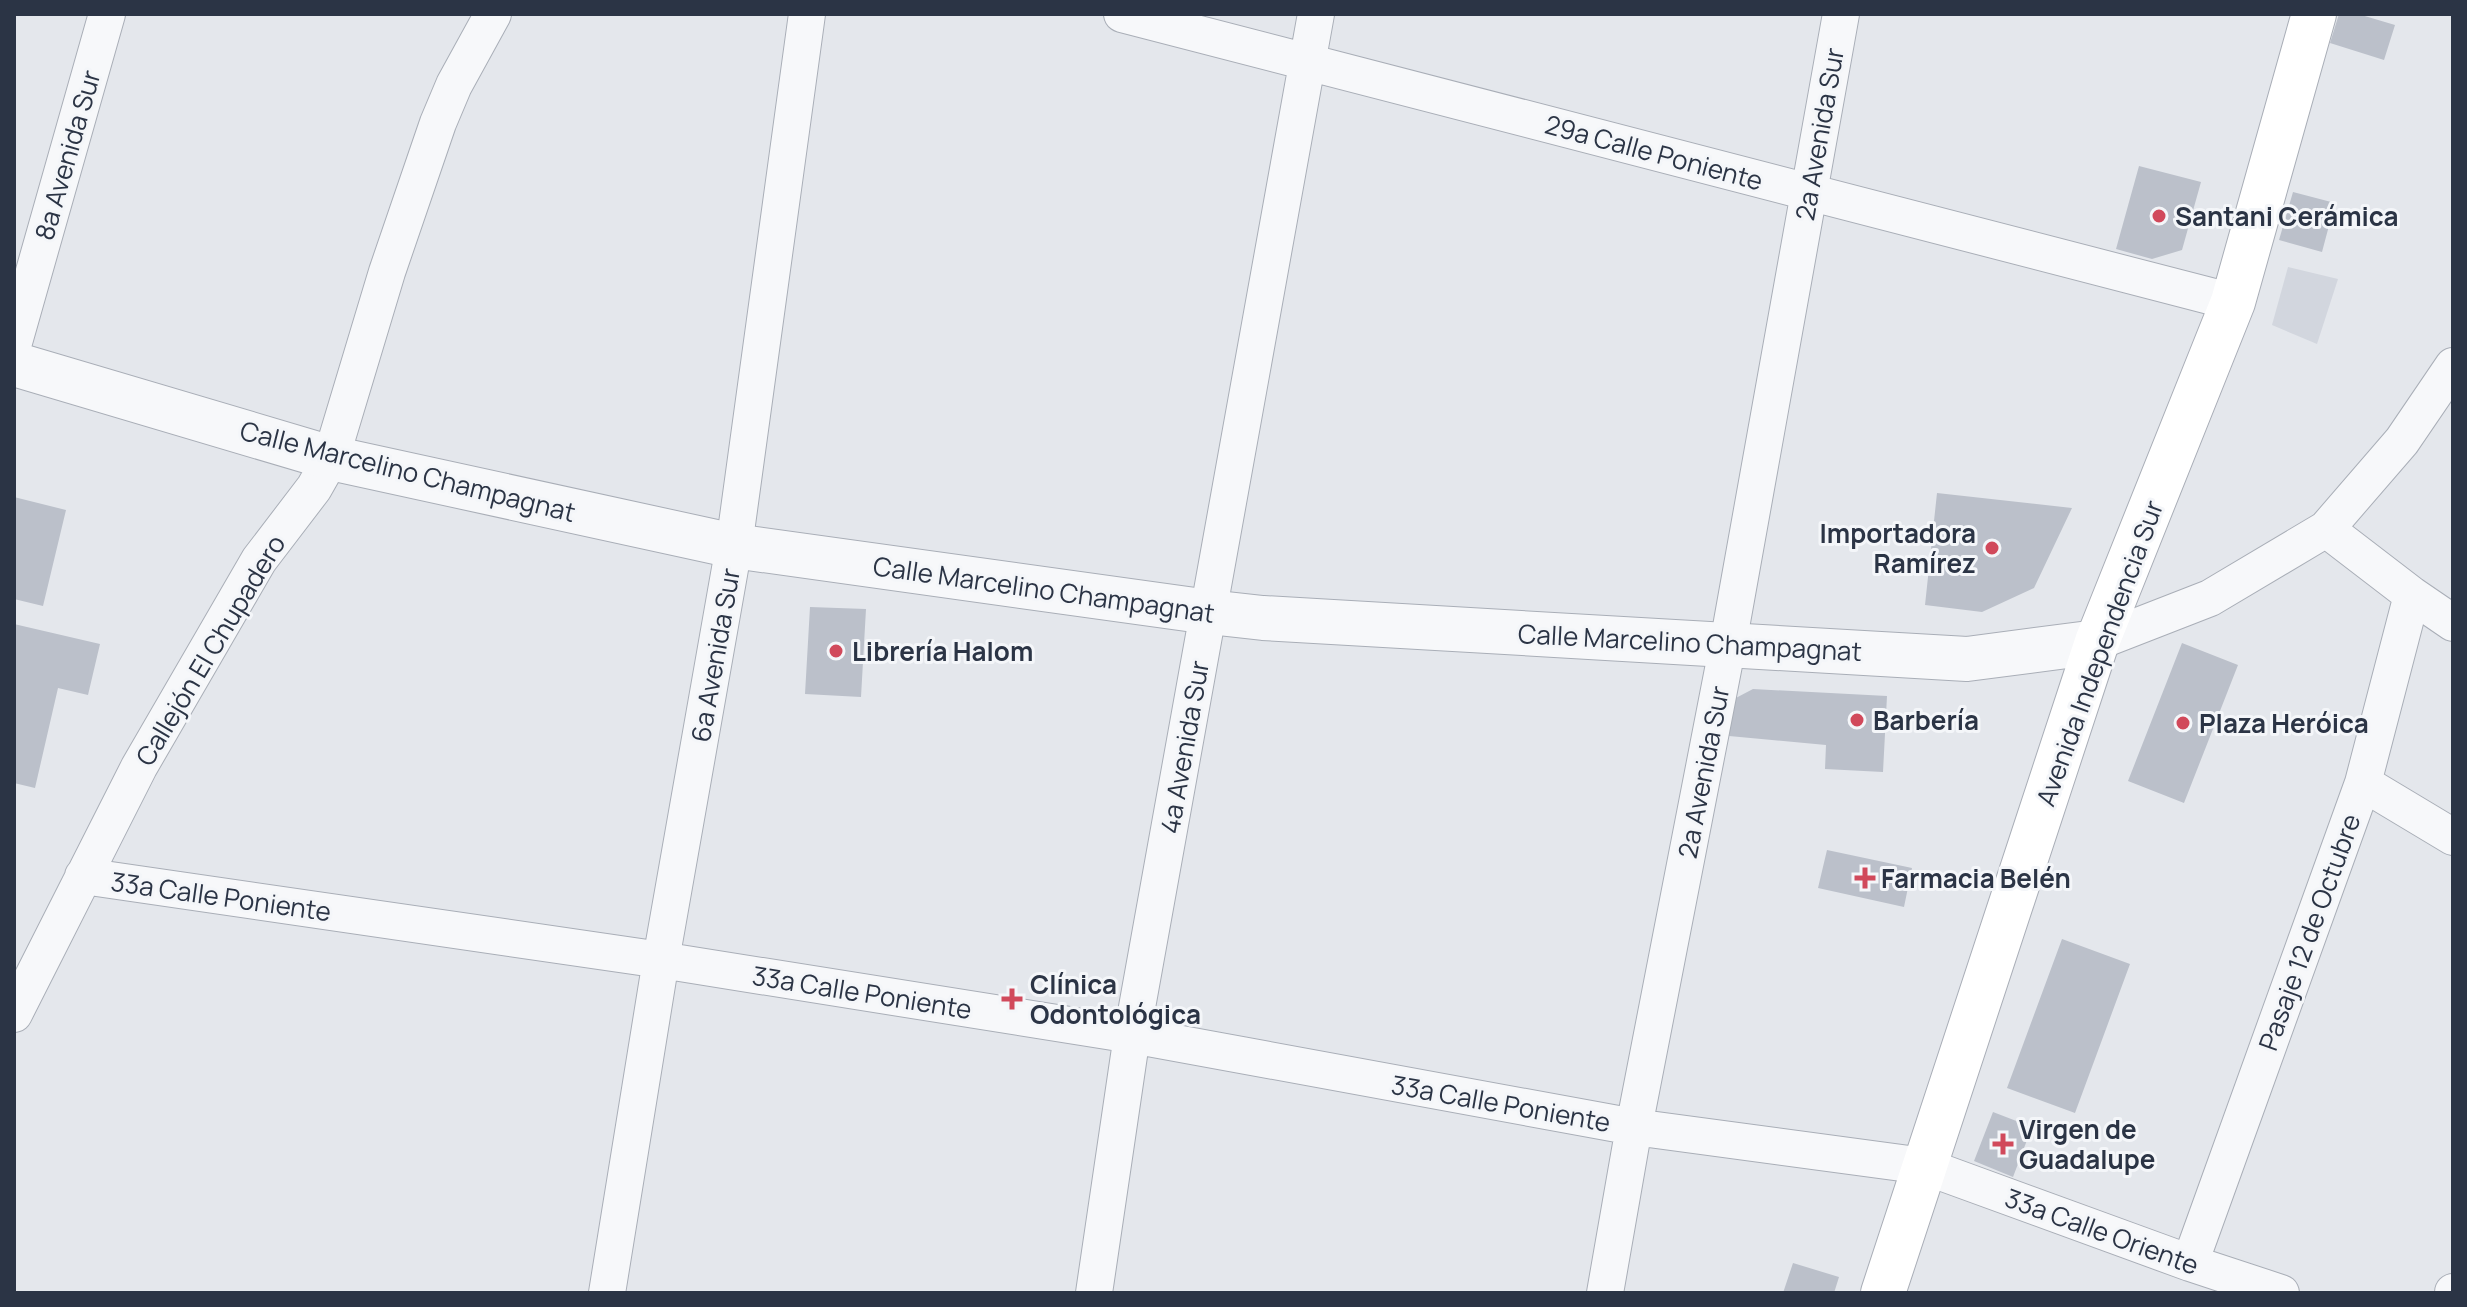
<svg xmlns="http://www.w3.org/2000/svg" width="2467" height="1307" font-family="Manrope,sans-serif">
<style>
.built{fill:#d2d6de}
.building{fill:#bbc0ca}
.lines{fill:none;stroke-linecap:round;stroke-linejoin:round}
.minor-casing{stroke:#a9aeb7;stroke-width:38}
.tertiary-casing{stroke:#a9aeb7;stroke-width:46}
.secondary-casing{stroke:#a9aeb7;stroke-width:46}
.minor{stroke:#f7f8fa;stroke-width:36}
.tertiary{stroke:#f7f8fa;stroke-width:44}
.secondary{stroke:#fff;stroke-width:44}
.poi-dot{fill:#d1495b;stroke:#f4f6f9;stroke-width:3}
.labels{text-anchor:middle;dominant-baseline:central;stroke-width:6;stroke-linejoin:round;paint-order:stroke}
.street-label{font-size:26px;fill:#2b3445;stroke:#f4f6f9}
.poi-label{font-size:26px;font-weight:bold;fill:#2b3445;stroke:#f4f6f9;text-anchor:start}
</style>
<rect width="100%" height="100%" fill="#e4e7ec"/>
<path class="built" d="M 2288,267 L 2338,279 L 2317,344 L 2272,325 Z"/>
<path class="building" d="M 2339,14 L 2358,14 L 2395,25 L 2384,60 L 2330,43 Z
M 2139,166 L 2201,182 L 2182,250 L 2152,259 L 2116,249 Z
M 2293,192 L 2335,203 L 2322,252 L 2279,240 Z
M 1937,493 L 2072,508 L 2034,588 L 1982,612 L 1925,605 Z
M 14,497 L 66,510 L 43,606 L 14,599 Z
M 810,607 L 866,609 L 861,697 L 805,694 Z
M 14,624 L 100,644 L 88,695 L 58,688 L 35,788 L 14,783 Z
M 2182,643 L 2238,665 L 2184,803 L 2128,781 Z
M 1753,689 L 1887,696 L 1883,772 L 1825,769 L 1826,745 L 1729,736 L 1732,700 Z
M 1827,850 L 1912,868 L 1904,907 L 1818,888 Z
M 2062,939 L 2130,964 L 2075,1113 L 2007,1088 Z
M 1993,1112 L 2032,1127 L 2013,1177 L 1974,1161 Z
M 1793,1263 L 1839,1277 L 1834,1293 L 1783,1293 Z"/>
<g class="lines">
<defs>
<path id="minor" d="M 1122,14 L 2233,302
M 14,342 L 107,14
M 2326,529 L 2412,595 L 2453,623
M 2097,642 L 2210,598 L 2326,529 L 2402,441 L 2453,366
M 2363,783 L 2453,837
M 83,876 L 661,960 L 1132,1035 L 1634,1127 L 1924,1166 L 2190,1263 L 2281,1293
M 14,1014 L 139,767 L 259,560 L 314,488 L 331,458 L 387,272 L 438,123 L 454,85 L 493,14
M 2190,1263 L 2363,783 L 2412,595
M 607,1293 L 661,960 L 734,546 L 807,14
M 1094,1293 L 1132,1035 L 1316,14
M 1605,1293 L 1634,1127 L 1728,644 L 1841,14
M 2453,1293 L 2453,1292"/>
<path id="tertiary" d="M 14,364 L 331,458 L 734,546 L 1209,612 L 1263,618 L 1967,659 L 2097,642"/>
<path id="secondary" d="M 1883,1293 L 2097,642 L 2233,302 L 2314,14"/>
</defs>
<use href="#minor" class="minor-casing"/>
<use href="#tertiary" class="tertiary-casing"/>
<use href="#secondary" class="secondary-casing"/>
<use href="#minor" class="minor"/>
<use href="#tertiary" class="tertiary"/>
<use href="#secondary" class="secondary"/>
</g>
<g class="poi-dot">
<circle cx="2159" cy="216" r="8"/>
<circle cx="1992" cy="548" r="8"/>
<circle cx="836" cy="651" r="8"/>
<circle cx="1857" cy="720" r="8"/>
<circle cx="2183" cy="723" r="8"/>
<path d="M1861 866h8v8h8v8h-8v8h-8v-8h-8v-8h8z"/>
<path d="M1008 987h8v8h8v8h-8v8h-8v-8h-8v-8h8z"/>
<path d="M1999 1132h8v8h8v8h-8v8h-8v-8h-8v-8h8z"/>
</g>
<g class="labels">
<g class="street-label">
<text transform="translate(1819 134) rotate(-80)">2a Avenida Sur</text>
<text transform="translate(1654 152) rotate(15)">29a Calle Poniente</text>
<text transform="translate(67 155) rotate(-74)">8a Avenida Sur</text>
<text transform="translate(408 471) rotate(14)">Calle Marcelino Champagnat</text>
<text transform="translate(1044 589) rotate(8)">Calle Marcelino Champagnat</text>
<text transform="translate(1690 642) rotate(3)">Calle Marcelino Champagnat</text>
<text transform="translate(210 650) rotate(-59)">Callejón El Chupadero</text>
<text transform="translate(2099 653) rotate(-70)">Avenida Independencia Sur</text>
<text transform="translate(715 655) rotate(-80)">6a Avenida Sur</text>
<text transform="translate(1184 747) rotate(-80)">4a Avenida Sur</text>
<text transform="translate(1703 772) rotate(-79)">2a Avenida Sur</text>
<text transform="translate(221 896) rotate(8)">33a Calle Poniente</text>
<text transform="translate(2309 932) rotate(-70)">Pasaje 12 de Octubre</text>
<text transform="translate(862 992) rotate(9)">33a Calle Poniente</text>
<text transform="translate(1501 1103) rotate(10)">33a Calle Poniente</text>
<text transform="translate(2102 1231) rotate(20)">33a Calle Oriente</text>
</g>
<g class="poi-label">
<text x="2175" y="216">Santani Cerámica</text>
<text x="1976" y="533" text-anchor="end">Importadora<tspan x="1976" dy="30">Ramírez</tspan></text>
<text x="852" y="651">Librería Halom</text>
<text x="1873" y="720">Barbería</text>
<text x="2199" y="723">Plaza Heróica</text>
<text x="1881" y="878">Farmacia Belén</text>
<text x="1030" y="984">Clínica<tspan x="1030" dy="30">Odontológica</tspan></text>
<text x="2019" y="1129">Virgen de<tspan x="2019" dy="30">Guadalupe</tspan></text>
</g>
</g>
<rect width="2467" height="1307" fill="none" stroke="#2b3445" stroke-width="32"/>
</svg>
